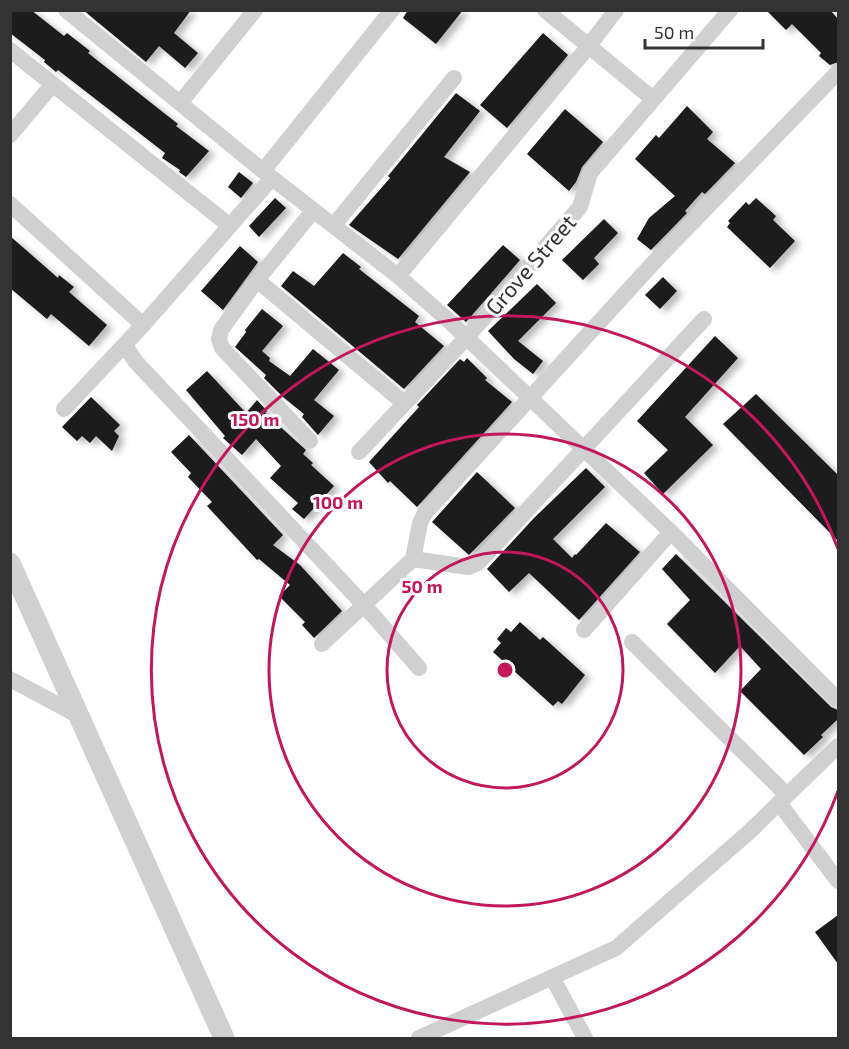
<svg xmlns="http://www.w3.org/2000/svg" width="849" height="1049" font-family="'Exo 2',sans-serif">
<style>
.building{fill:#1a1a1a;filter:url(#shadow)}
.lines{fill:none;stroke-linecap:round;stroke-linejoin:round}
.minor{stroke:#d0d0d0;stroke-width:16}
.tertiary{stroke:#d0d0d0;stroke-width:21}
.ring{fill:none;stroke:#c2185b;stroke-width:3}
.labels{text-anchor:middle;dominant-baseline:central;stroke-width:6;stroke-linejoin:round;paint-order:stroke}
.street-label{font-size:22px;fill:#333;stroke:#fff}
.centre{fill:#c2185b;stroke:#fff;stroke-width:3}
.ring-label{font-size:18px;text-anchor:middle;font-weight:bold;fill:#c2185b;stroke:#fff;stroke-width:6;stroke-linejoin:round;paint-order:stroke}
</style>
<defs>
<filter id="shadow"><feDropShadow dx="6" dy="3.5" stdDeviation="3" flood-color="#0004"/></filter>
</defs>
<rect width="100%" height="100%" fill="#fff"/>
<path class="building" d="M 10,10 L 31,10 L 64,36 L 67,33 L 90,51 L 88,53 L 150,102 L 178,124 L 176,126 L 209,151 L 186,177 L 179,172 L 180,170 L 162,158 L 165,153 L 58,70 L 56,72 L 44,62 L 45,60 L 10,33 Z
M 83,10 L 191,10 L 174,33 L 198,53 L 185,68 L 159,46 L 146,62 Z
M 408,10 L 463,10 L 436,44 L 403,18 Z
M 766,10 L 830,10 L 838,19 L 838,62 L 830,65 L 819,56 L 821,53 L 792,24 L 786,30 Z
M 543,33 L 568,55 L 507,128 L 480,105 Z
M 456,93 L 480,111 L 444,157 L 470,172 L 398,259 L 349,225 L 390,178 L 388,176 Z
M 687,106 L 713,132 L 707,139 L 735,163 L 705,194 L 702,192 L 685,211 L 687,213 L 651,250 L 637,239 L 649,218 L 675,196 L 635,159 L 656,135 L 659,138 Z
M 565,109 L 603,142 L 582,167 L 576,182 L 569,191 L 527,154 Z
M 239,172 L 253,183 L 241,198 L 228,187 Z
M 275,198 L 286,208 L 259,237 L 249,226 Z
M 756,198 L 776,216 L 773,220 L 795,241 L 770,268 L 727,227 L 730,223 L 728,221 L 746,202 L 749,205 Z
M 604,219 L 618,233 L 594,258 L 599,264 L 583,280 L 562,260 Z
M 10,236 L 58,278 L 59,275 L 74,287 L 69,292 L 107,325 L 89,346 L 51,314 L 47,319 L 10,288 Z
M 503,245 L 520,260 L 466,322 L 447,305 Z
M 240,246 L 258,262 L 223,310 L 201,291 Z
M 343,253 L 361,267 L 359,269 L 419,316 L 415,322 L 444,346 L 404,389 L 281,286 L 293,271 L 314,286 Z
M 663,277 L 677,291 L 660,309 L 645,295 Z
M 537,284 L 556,303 L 518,341 L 543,361 L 533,374 L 514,359 L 488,331 Z
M 262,309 L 283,326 L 262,351 L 270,358 L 269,361 L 290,376 L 313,349 L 339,370 L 314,400 L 334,416 L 318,435 L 302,417 L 304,414 L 283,397 L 264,378 L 266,375 L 235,347 L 246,332 L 245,330 Z
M 715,336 L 738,358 L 685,417 L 713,445 L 663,494 L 644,473 L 668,450 L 637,421 Z
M 467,358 L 487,378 L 485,380 L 512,402 L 417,507 L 390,481 L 388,483 L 369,462 L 419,407 L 417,405 L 460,359 L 464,362 Z
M 207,371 L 246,413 L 257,400 L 267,411 L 265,413 L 306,450 L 303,454 L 313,463 L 311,465 L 334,486 L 304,519 L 292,509 L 298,503 L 270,478 L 281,466 L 256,439 L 242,455 L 223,438 L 225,436 L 186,390 Z
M 756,394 L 838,475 L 838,541 L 723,424 Z
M 91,397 L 120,425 L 114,431 L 119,436 L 112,451 L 96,436 L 90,443 L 82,436 L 77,441 L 62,427 Z
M 189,435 L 283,535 L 273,545 L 300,565 L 342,611 L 314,638 L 302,625 L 305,622 L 279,596 L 290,585 L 259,559 L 257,560 L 207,506 L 212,502 L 188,477 L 191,473 L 171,452 Z
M 586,468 L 605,487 L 553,539 L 572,558 L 575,554 L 576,555 L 606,523 L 640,552 L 579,620 L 529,573 L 509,592 L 487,569 L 534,518 Z
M 477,472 L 515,508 L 469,555 L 432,522 Z
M 676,554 L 831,707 L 838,710 L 838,719 L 821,735 L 823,737 L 804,755 L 740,691 L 761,669 L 740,646 L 715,673 L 667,624 L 690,600 L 662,569 Z
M 520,622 L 540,640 L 543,637 L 585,675 L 562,704 L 558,701 L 553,706 L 493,652 L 501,643 L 497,639 L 506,628 L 511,632 Z
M 838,915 L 838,964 L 815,932 Z"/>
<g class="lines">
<path class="minor" d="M 66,10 L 263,171 L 398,276 L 447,319 L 671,532 L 838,700
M 545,10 L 653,99
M 10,50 L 230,226
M 180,103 L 255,10
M 10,135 L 53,84
M 263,171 L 392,10
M 10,204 L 143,325
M 334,225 L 454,78
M 398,276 L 588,47 L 616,10
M 257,280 L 404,403
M 126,343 L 128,350 L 136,362 L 364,605 L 419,668
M 64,409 L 143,325 L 272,178
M 310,441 L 222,348 L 219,339 L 221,330 L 257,280 L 313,211
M 359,452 L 467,337 L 580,207 L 590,173 L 730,10
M 413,559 L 468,567 L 478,563 L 704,319
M 584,630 L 671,532
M 632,642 L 787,795
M 322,644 L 413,559 L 420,523 L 425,513 L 656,260 L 838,72
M 10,679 L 79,716
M 779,803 L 838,881
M 552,977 L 585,1038
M 419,1038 L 616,948 L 748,833 L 838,746"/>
<path class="tertiary" d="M 10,563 L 224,1038"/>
</g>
<g class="ring">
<circle cx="505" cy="670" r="118"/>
<circle cx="505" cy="670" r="236"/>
<path d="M838 791A354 354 0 1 1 838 549"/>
</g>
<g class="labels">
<g class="street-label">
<text transform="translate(530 264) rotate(-49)">Grove Street</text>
</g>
</g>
<circle cx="505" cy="670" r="9" class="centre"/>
<g class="ring-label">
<text x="255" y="426">150 m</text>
<text x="338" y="509">100 m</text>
<text x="422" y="593">50 m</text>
</g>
<rect width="849" height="1049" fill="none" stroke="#333333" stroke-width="24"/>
<path d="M645 39v9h118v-9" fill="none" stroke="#333333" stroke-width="3"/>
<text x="654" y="39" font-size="18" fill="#333333" stroke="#ffffff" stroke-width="4.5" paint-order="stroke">50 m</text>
</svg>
